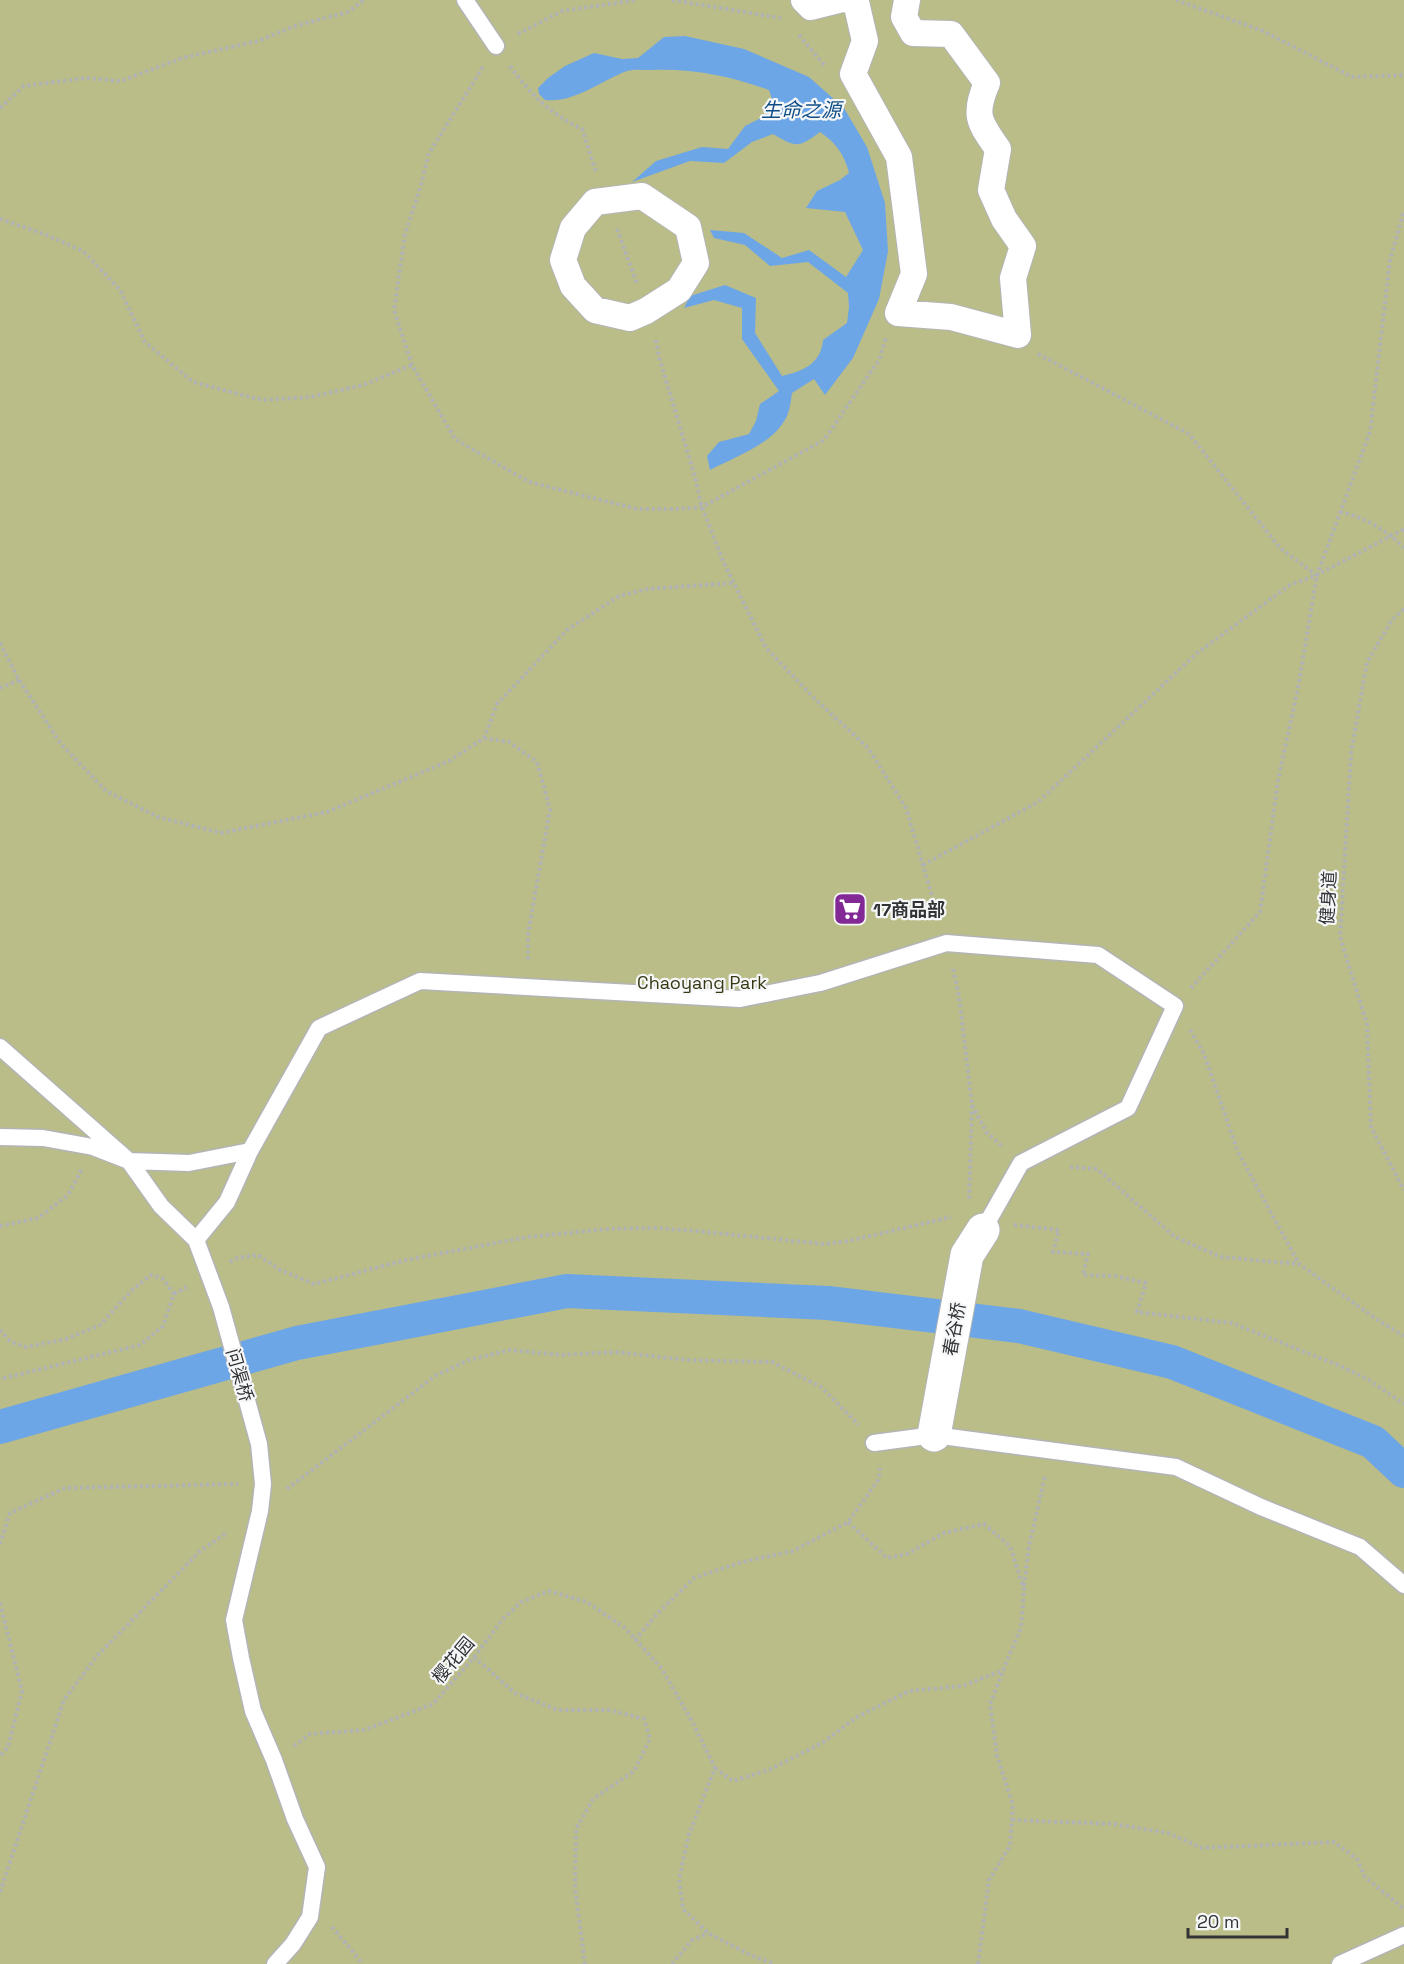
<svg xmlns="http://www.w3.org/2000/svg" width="1404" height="1964" font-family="'Space Grotesk','Noto Sans SC',sans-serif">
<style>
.green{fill:#babd88}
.water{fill:#6da6e6}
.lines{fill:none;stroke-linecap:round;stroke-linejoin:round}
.canal{stroke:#6da6e6;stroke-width:34}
.service-casing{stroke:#b3b4b6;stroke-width:19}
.pedestrian-casing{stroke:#b3b4b6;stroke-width:28}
.minor-casing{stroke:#b3b4b6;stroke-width:35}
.path{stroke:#b1b2b4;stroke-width:4;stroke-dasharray:3 3;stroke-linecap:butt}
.service{stroke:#fff;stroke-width:16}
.pedestrian{stroke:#fff;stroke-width:26}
.minor{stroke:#fff;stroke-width:33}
.labels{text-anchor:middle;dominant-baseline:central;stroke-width:4.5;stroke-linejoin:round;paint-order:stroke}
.street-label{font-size:18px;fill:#323334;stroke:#f6f7f9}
.poi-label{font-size:18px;font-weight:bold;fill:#323334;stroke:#f6f7f9;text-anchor:start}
.park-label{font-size:18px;fill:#373812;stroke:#f6f7f9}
.water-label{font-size:20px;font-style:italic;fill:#0f4d87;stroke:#f6f7f9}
</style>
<rect width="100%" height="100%" fill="#e9eaec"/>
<path class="green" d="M 0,0 L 1404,0 L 1404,1964 L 0,1964 Z"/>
<path class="water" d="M 685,36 L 744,49 L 809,77 L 844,108 L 867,147 L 885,203 L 888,251 L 879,299 L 853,358 L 825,395 L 814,379 L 792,393 C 791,400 790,409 787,416 C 774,444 735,457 710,470 L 707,456 L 719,442 L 749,434 L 756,421 L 760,404 L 779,391 L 742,339 L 742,308 L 714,300 L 684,308 L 690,296 L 725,285 L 756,298 L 755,333 L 782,376 C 803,371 821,364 823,340 L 847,323 L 849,307 L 848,293 L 808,262 L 770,266 L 745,245 L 714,238 L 710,230 L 744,233 L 782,258 L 809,250 L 846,277 L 863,250 L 845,212 L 806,208 L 817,191 L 840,180 L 849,173 C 845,155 835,142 820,132 C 798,148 797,148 773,134 L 752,142 L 724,163 L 690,161 L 632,182 L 656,161 L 702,147 L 728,149 L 745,126 L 763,117 L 773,102 L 769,90 C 731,76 691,68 650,70 C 643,70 634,69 627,71 C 600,81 575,103 545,100 L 539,94 L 538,88 L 548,78 L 565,66 L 594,53 L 622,59 L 638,58 L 664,37 Z"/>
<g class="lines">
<path class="canal" d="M 0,1427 L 297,1343 L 567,1291 L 828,1303 L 1019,1326 L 1172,1362 L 1373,1442 L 1404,1471"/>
<defs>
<path id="service" d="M 465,0 L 496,46
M 0,1047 L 129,1161 L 189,1163 L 250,1151 L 319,1028 L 420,981 L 740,999 L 820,983 L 946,943 L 1098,955 L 1175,1006 L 1128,1108 L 1021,1163 L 983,1230
M 0,1137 L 43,1138 L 93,1147 L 129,1161 L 161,1206 L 196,1240 L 227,1202 L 250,1151
M 196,1240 L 221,1307 L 259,1444 L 263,1484 L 260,1511 L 234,1620 L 241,1658 L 253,1711 L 274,1760 L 295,1819 L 317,1867 L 310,1917 L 293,1944 L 275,1964
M 874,1443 L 934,1435 L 1176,1467 L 1261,1507 L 1360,1547 L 1404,1585
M 1340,1964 L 1404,1935"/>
<path id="pedestrian" d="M 804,0 L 811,7 L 839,0
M 848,0 L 856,2 L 865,41 L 853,74 L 899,157 L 914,274 L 898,313 L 951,317 L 1018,335 L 1013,278 L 1023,246 L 1004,219 L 991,190 L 998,149 C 979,122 973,115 987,83 L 951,34 L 913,33 L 904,17 L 907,0
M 642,196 L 688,227 L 696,263 L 679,290 L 646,311 L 630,318 L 595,310 L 573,286 L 563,260 L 573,228 L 595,202 Z"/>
<path id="minor" d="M 934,1435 L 967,1255 L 983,1230"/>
</defs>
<use href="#service" class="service-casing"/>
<use href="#pedestrian" class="pedestrian-casing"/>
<use href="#minor" class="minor-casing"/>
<path class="path" d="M 672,0 L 781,18
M 1176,0 L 1263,31 L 1352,77 L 1404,75
M 518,34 L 562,11 L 637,0
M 799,35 L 825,66
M 510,66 C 531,95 549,113 582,129 L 596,172
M 483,67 L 429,153 L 421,185 L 405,234 L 394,310 L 412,365 L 455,439 L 529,482 L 637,509 L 677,509 L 702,507 L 824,440 L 879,360 L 886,338
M 0,108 L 24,86 L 86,78 L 121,81 L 182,58 L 258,41 L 295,26 L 348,12 L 364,0
M 0,219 L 44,234 L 83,251 L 120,290 L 145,342 L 193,382 L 262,400 L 310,397 L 363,385 L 412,365
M 617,229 L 637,284
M 656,340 L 659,357 L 695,477 L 702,507 L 723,561 L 766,648 L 814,698 L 868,748 L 906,808 L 939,919
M 1038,354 L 1189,434 L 1280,548 L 1316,575
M 1340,512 C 1364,517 1387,530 1404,548
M 1404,609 L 1392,620 L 1367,662 L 1351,753 L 1340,937 L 1367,1024 L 1371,1127 L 1404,1190
M 0,643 L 19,680 L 61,744 L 106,791 L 158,817 L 221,833 L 327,812 L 449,761 L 484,738 L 497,704 L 567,630 L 619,596 L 647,589 L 733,583
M 0,688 L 19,680
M 484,738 L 509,742 L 537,762 L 550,809 L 528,934 L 528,962
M 923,865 L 1038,802 L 1197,653 L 1290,585 L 1317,575 L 1404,529
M 953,969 L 959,996 L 972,1105 L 969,1200
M 1191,988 L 1260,912 L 1278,780 L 1298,688 L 1317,575 L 1370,432 L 1390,260 L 1404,211
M 1190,1030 L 1204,1054 L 1238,1152 L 1299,1264
M 972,1105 L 987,1133 L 1003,1147
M 1070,1167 L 1097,1169 L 1175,1237 L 1221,1257 L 1299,1264 L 1379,1321 L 1404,1336
M 1014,1225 L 1059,1230 L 1053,1252 L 1088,1254 L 1083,1275 L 1115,1276 L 1146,1283 L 1137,1312 L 1232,1323 L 1340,1366 L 1369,1380 L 1404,1404
M 0,1226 L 38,1218 L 68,1195 L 82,1169
M 230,1262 L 237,1258 L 258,1255 L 280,1270 L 314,1284 L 406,1260 L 527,1237 L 607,1229 L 656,1228 L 696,1231 L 824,1244 L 849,1241 L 951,1217
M 174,1294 L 187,1287
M 0,1330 L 11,1342 L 26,1347 L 66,1339 L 100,1325 L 133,1289 L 151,1275 L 163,1279 L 174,1294 L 163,1326 L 140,1345 L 0,1379
M 287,1489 L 435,1376 L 469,1360 L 510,1350 L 561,1355 L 615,1352 L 687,1360 L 772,1362 L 821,1387 L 859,1425
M 0,1544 L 10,1513 L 65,1488 L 238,1484
M 1024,1586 L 1029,1546 L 1045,1476
M 0,1603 L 22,1691 L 8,1747 L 0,1756
M 635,1640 L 657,1614 L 694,1578 L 742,1562 L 793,1551 L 848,1522 L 879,1479 L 880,1468
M 474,1657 L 515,1693 L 558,1710 L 610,1710 L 644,1719 L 650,1739 L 634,1771 L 593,1799 L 576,1829 L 575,1888 L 585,1964
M 294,1746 L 310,1734 L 364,1730 L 433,1704 L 474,1657 L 503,1619 L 521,1602 L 549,1591 L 587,1602 L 625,1628 L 662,1669 L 693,1723 L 715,1768 L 689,1834 L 679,1879 L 683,1909 L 708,1933 L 750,1955 L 774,1964
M 715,1768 L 733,1781 L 771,1769 L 822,1743 L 857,1717 L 909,1691 L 963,1686 L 1003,1670 L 1021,1628 L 1024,1589 L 1010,1546 L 984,1524 L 944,1533 L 907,1554 L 887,1558 L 848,1522
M 1012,1820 L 1114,1824 L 1168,1833 L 1202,1848 L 1334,1842 L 1357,1859 L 1365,1877 L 1404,1909
M 0,1892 L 64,1700 L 97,1656 L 200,1551 L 228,1532
M 332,1927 L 363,1964
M 672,1964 L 692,1940 L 708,1933
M 978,1964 L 989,1880 L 1010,1846 L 1013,1805 L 997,1756 L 990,1704 L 1003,1671"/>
<use href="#service" class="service"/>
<use href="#pedestrian" class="pedestrian"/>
<use href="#minor" class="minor"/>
</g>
<defs>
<symbol id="supermarket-square" viewBox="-11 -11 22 22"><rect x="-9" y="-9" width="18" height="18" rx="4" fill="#832995" stroke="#f6f7f9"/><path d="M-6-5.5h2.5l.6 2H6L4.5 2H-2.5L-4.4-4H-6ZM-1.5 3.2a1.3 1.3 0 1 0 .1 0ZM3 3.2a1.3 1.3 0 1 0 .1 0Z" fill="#fff"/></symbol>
</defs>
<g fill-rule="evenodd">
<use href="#supermarket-square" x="831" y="890" width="38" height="38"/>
</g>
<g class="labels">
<g class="street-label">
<text transform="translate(1328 898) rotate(-87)">健身道</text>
<text transform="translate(954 1329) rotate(-80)">春谷桥</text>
<text transform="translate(240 1375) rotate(74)">问渠桥</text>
<text transform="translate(453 1660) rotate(-50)">樱花园</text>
</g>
<g class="poi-label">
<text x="873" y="909">17商品部</text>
</g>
<g class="park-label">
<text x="702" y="982">Chaoyang Park</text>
</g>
<g class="water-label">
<text x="801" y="110">生命之源</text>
</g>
</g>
<path d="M1188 1928v9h99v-9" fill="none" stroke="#323334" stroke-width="3"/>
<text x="1197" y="1928" font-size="18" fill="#323334" stroke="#f6f7f9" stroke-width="4.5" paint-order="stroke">20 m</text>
</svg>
